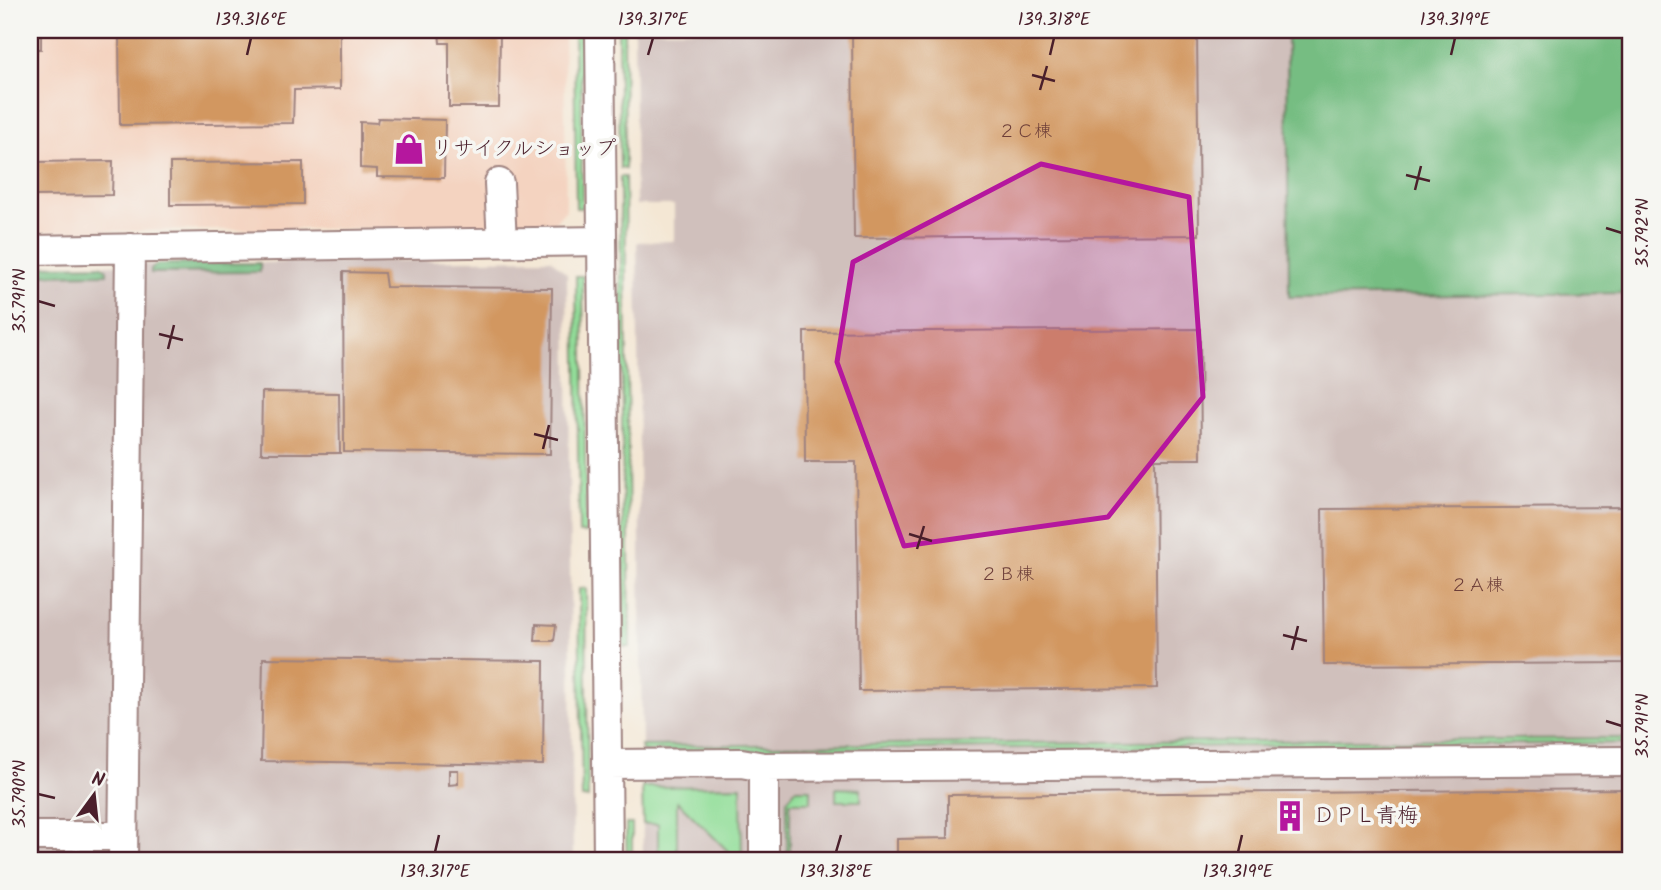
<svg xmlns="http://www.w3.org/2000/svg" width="1661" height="890" font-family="Kalam,'Klee One',sans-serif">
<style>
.built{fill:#f4d3c0}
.industrial{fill:#d0c0bc}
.green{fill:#93de9a;stroke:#6e7e62;stroke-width:2}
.forest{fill:#76bd82;stroke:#606e56;stroke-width:2}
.building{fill:#d29761}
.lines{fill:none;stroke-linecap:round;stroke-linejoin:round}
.minor-casing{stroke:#9f8380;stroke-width:32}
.minor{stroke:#fff;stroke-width:28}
.marked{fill:#b5179e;fill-opacity:0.2;stroke:#b5179e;stroke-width:5;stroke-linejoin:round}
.ticks{fill:none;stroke:#4a1f2b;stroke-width:2.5}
.labels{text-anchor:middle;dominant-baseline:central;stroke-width:7;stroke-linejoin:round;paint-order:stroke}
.number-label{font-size:18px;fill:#6c3d38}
.poi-label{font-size:21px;fill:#4a1f2b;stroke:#f6f6f2;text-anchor:start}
.neatline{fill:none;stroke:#4a1f2b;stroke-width:2.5}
.ticks-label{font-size:18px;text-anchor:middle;fill:#4a1f2b}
</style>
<rect width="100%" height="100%" fill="#f6f6f2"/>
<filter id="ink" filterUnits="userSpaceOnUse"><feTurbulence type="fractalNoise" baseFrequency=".0143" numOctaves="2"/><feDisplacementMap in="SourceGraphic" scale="14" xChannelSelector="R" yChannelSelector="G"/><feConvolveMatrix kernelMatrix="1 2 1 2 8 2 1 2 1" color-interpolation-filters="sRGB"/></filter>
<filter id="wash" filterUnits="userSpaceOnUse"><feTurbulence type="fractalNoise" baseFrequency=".00686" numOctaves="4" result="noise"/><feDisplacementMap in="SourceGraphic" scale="28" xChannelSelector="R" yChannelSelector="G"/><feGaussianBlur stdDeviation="1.57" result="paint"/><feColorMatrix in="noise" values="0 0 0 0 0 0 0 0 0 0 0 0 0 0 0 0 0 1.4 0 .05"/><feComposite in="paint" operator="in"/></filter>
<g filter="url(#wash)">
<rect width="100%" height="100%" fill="#f4e7d4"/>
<path class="built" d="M 30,30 L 564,30 L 566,210 L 551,226 L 30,232 Z
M 254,854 L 573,857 L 573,860 L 254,860 Z"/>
<path class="industrial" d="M 634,30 L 1631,30 L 1631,860 L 643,860 L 637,242 L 674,241 L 674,205 L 636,205 Z
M 551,259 L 567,274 L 573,857 L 255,854 L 254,860 L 30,860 L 30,266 Z"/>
<path class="green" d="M 574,30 L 581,30 L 582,208 L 576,208 Z
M 618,30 L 624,30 L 625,169 L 620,168 Z
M 620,177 L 625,177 L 630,647 L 624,647 Z
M 576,276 L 583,276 L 586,533 L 579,533 Z
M 586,588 L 588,798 L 582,798 L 579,589 Z
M 1631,738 L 1631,743 L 642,751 L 641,746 Z
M 741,786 L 742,860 L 737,860 L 677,801 L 677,860 L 658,860 L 658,824 L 643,824 L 642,787 Z
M 836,788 L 861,789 L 861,801 L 836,801 Z
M 796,789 L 811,789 L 811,802 L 790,802 L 790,860 L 787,860 L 787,800 Z
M 626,824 L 632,824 L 632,860 L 627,860 Z"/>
<path class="forest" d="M 1287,30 L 1631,30 L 1631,293 L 1289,297 Z
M 260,263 L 260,272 L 151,273 L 151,269 L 157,264 Z
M 101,265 L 107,270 L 107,274 L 30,275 L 30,266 Z"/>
<g id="blocks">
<path class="building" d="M 30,30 L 41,30 L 41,49 L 30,49 Z
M 119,30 L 340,30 L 340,89 L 294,90 L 293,123 L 122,125 L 120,125 Z
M 439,30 L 500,30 L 499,107 L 449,107 L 449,43 L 440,43 Z
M 852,30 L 1197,30 L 1199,235 L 854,238 Z
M 378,118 L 445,120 L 444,178 L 377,177 L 377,169 L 360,168 L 360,122 L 377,123 Z
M 113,161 L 112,195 L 30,196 L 30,162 Z
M 303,162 L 303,204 L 170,205 L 170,163 Z
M 343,272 L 384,273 L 386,287 L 552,288 L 550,454 L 344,452 Z
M 1200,329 L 1201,459 L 1155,459 L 1157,688 L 859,691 L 856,462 L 805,462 L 804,332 Z
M 262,392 L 339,393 L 340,453 L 261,453 Z
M 1631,507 L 1631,663 L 1324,665 L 1322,509 Z
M 536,624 L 556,625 L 554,641 L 535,641 Z
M 263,658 L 544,661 L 543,765 L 261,761 Z
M 449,770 L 458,770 L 458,784 L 449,785 Z
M 1631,789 L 1631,860 L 897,860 L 897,839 L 948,838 L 948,795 Z"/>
</g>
</g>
<g filter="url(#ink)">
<use href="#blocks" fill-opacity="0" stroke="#9f8380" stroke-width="2"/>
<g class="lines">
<defs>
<path id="minor" d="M 600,30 L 608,860
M 499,183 L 502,242
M 30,250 L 602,241
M 607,764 L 741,763 L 764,767 L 1631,761
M 764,767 L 764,860
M 30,836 L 123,836
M 123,860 L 130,248"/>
</defs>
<use href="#minor" class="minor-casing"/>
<use href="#minor" class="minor"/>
</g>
</g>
<path class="marked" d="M 1041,164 L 1189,197 L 1203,397 L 1108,517 L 904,546 L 837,362 L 853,262 Z"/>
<path class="ticks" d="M 247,55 L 251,38M 648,55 L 653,38M 1050,55 L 1054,38M 1451,55 L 1455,38M 1032,75 L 1055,81M 1040,90 L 1047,66M 1406,175 L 1430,181M 1415,190 L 1421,166M 1606,228 L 1622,233M 38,301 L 55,306M 159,334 L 183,340M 168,349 L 174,325M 534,434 L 558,440M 543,449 L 549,425M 909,534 L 932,541M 917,549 L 924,526M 1283,635 L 1307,641M 1292,650 L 1298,626M 1606,721 L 1622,726M 38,794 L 55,798M 435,852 L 439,835M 836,852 L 841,835M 1238,852 L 1242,835"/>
<defs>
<symbol id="shop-bare" viewBox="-9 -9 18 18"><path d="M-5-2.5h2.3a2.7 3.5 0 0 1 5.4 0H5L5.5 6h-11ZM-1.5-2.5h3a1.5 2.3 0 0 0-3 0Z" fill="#b5179e" stroke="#f6f6f2" stroke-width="2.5" paint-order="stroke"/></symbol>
<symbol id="building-bare" viewBox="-9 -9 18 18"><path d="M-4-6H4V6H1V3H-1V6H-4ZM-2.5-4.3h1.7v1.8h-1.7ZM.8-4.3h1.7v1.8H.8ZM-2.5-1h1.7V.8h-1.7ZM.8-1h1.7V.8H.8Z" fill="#b5179e" stroke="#f6f6f2" stroke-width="2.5" paint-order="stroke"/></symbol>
</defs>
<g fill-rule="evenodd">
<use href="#shop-bare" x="387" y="127" width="44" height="44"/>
<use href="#building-bare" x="1268" y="794" width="44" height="44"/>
</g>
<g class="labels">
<g class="number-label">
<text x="1025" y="132">２Ｃ棟</text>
<text x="1007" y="575">２Ｂ棟</text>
<text x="1477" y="586">２Ａ棟</text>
</g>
<g class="poi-label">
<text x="432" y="149">リサイクルショップ</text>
<text x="1313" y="816">ＤＰＬ青梅</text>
</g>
</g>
<rect width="1661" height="890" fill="none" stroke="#f6f6f2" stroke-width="77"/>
<g transform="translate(94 795) rotate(15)" stroke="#f6f6f2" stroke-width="5" paint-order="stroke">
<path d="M0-5L12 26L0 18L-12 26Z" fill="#4a1f2b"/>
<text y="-10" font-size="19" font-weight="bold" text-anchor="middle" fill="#4a1f2b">N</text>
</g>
<rect x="38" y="38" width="1584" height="814" class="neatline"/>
<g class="ticks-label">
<text x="251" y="25">139.316°E</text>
<text x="653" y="25">139.317°E</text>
<text x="1054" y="25">139.318°E</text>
<text x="1455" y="25">139.319°E</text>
<text transform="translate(1642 233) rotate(-90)" y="6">35.792°N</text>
<text transform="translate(19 301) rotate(-90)" y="6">35.791°N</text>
<text transform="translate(1642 726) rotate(-90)" y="6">35.791°N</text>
<text transform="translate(19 794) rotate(-90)" y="6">35.790°N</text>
<text x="435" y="877">139.317°E</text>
<text x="836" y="877">139.318°E</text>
<text x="1238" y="877">139.319°E</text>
</g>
</svg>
